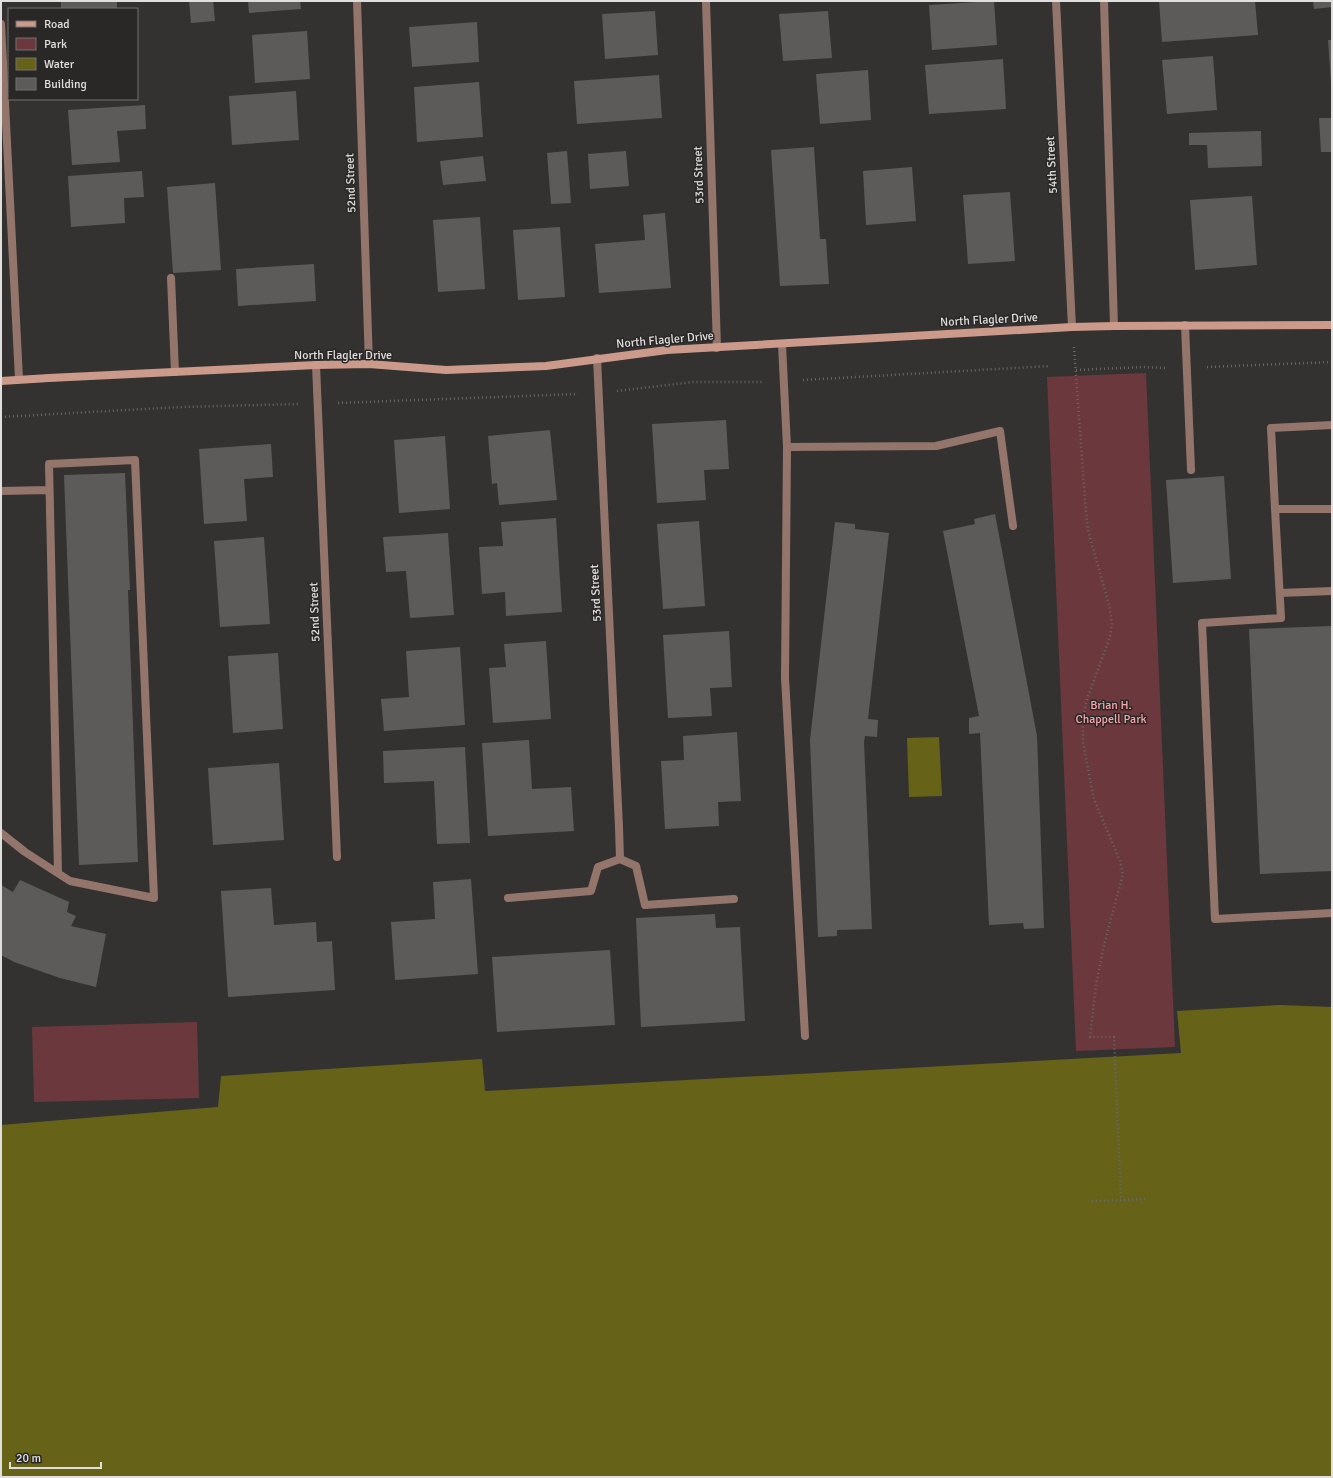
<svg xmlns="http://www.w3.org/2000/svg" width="1333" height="1478" font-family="Signika,sans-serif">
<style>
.green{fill:#6b383d}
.water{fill:#666318}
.building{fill:#5d5b59}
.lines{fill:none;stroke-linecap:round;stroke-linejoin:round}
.path{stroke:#696866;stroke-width:2.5;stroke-dasharray:1 3;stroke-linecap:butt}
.lane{stroke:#94756b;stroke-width:8}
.street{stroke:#94756b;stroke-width:8}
.secondary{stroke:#cb9a8b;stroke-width:8}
.labels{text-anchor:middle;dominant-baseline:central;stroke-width:3;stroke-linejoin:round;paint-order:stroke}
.street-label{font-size:12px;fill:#e0dfdd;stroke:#2a2827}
.park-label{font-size:12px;fill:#f8a5ab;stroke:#2a2827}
</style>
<rect width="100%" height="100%" fill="#343231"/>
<path class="green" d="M 1146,373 L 1175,1047 L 1076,1051 L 1047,377 Z
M 197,1022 L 199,1098 L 34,1102 L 32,1027 Z"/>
<path class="water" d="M 939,737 L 942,796 L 909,797 L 907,738 Z
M 1280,1005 L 1332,1007 L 1332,1477 L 1,1477 L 1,1125 L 218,1107 L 221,1076 L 482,1059 L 485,1091 L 1181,1053 L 1177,1011 Z"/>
<path class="building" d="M 61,1 L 117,1 L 117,9 L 61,9 Z
M 189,1 L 213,1 L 215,21 L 191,23 Z
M 248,1 L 300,1 L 301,9 L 249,13 Z
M 994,1 L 997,45 L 932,50 L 929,5 Z
M 1159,1 L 1255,1 L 1258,35 L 1162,42 Z
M 1313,1 L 1332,1 L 1332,7 L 1314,9 Z
M 655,11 L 658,55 L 605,59 L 602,14 Z
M 828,11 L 832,58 L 783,61 L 779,14 Z
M 477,22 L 479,62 L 412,67 L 409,27 Z
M 307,31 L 310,79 L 255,83 L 252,35 Z
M 1328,40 L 1332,40 L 1332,83 L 1331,83 Z
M 1213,56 L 1217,110 L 1167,114 L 1162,60 Z
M 1003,59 L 1006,109 L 929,114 L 925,65 Z
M 868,70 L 871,120 L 820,124 L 816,74 Z
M 659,75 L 662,118 L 577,124 L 574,81 Z
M 479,82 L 483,137 L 417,142 L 414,87 Z
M 296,91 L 299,140 L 232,145 L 229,96 Z
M 145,105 L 146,129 L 117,131 L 120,162 L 72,165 L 68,110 Z
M 1319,118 L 1332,118 L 1332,152 L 1321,152 Z
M 1261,131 L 1262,166 L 1208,168 L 1207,145 L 1189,145 L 1189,133 Z
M 814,147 L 820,239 L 826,239 L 829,284 L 780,286 L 771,150 Z
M 567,151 L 571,203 L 551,204 L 547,153 Z
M 626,151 L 629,186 L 590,189 L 588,154 Z
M 483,156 L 486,181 L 443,185 L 440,161 Z
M 912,167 L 916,221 L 866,225 L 863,171 Z
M 142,171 L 144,197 L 124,198 L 125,223 L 71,227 L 68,176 Z
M 215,183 L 221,270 L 173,273 L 167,187 Z
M 1010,192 L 1015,261 L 968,264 L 963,195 Z
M 1252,196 L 1257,265 L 1195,270 L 1190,200 Z
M 665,213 L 671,288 L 599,293 L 595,244 L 645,240 L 643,215 Z
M 480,217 L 485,289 L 438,292 L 433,220 Z
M 560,227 L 565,297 L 518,300 L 513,230 Z
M 314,264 L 316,301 L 238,306 L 236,269 Z
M 726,420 L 729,469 L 704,470 L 706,500 L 657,503 L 652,424 Z
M 550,430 L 557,500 L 499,505 L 497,483 L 492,484 L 488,436 Z
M 445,436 L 450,509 L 399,513 L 394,440 Z
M 271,444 L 273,477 L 244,479 L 247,521 L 204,524 L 199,449 Z
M 125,473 L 130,590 L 128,590 L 138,862 L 79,865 L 64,475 Z
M 1224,476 L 1231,579 L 1173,583 L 1166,480 Z
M 995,514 L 1037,736 L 1044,928 L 1024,929 L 1023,923 L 989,925 L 980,733 L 969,734 L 969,718 L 979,716 L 943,531 L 975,524 L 974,519 Z
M 556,518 L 562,612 L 506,616 L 505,592 L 482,594 L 479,547 L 503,546 L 501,522 Z
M 699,521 L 705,606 L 663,609 L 657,524 Z
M 835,522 L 855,524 L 855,529 L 889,533 L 868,719 L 878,720 L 877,737 L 865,736 L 864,742 L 872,929 L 837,930 L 837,936 L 818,937 L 810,740 Z
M 448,533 L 454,615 L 410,618 L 406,571 L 386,572 L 383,537 Z
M 264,537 L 270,624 L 220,627 L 214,541 Z
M 1332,626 L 1332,871 L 1260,874 L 1249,629 Z
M 729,631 L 732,687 L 710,688 L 712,716 L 668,718 L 663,635 Z
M 546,641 L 551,719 L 493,723 L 489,668 L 506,667 L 504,644 Z
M 460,647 L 465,725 L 384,731 L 381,699 L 409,697 L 406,651 Z
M 278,653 L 283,729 L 233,733 L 228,656 Z
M 737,732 L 741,801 L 718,802 L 719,826 L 665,829 L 661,761 L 684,760 L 683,736 Z
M 529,740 L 532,789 L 571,787 L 574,831 L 488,836 L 482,743 Z
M 465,747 L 470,843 L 437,844 L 434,781 L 384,783 L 383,751 Z
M 279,763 L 284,840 L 213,845 L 208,768 Z
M 471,879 L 478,974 L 395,980 L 391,922 L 435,919 L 433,882 Z
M 20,880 L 69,902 L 67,912 L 76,916 L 71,926 L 106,934 L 96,987 L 60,978 L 14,962 L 1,955 L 1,885 L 13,892 Z
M 271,888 L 274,925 L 316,922 L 317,942 L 332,941 L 335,990 L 228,997 L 221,891 Z
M 715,914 L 716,928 L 740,927 L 745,1021 L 641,1027 L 636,918 Z
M 610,950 L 615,1025 L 497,1032 L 492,957 Z"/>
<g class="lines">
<path class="path" d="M 1074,347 L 1085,500 L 1088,530 L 1109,605 L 1112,624 L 1110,637 L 1087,699 L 1083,717 L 1083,743 L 1094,799 L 1120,861 L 1123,874 L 1104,945 L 1096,985 L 1090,1037 L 1114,1037 L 1121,1200
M 1207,367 L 1332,362
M 1076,370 L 1143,367 L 1168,368
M 803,380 L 1050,366
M 617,391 L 693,382 L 764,382
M 338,403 L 578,394
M 1,417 L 180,407 L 299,404
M 1092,1201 L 1147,1199"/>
<path class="lane" d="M 171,278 L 175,372
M 1185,325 L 1191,470
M 782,344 L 787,447 L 936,446 L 1000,431 L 1013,526
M 1332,425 L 1271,428 L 1275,509 L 1332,509
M 787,447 L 785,678 L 805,1036
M 1,491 L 49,490
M 1275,509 L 1281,618 L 1202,623 L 1215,919 L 1332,913
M 1280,593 L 1332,591
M 619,827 L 620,859 L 636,866 L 645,905 L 734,899
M 1,833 L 25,852 L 70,881 L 154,898 L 135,460 L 49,464 L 58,873
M 508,898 L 591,891 L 598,867 L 620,859"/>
<path class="street" d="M 357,1 L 369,364
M 706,1 L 717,348
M 1056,1 L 1072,327
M 1104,1 L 1114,326
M 1,24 L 19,379
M 597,358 L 619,827
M 316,365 L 337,857"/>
<path class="secondary" d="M 1,381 L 49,378 L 316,365 L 369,364 L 446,370 L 546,366 L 667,350 L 1072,327 L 1114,326 L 1332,325"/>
</g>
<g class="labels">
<g class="street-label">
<text transform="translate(1052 165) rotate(-93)">54th Street</text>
<text transform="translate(699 175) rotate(-92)">53rd Street</text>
<text transform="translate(351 183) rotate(-92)">52nd Street</text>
<text transform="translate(989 320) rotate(-3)">North Flagler Drive</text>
<text transform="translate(665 340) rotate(-5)">North Flagler Drive</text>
<text x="343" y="355">North Flagler Drive</text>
<text transform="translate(596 593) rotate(-93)">53rd Street</text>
<text transform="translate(315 612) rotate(-92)">52nd Street</text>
</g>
<g class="park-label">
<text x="1111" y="705">Brian H.<tspan x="1111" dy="14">Chappell Park</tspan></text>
</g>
</g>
<rect width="1333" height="1478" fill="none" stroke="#e0dfdd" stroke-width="4"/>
<rect x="8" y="8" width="130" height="92" fill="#2a2827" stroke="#737170"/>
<rect x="16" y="21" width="20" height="6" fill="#cb9a8b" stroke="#737170"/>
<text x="44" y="28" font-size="12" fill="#e0dfdd">Road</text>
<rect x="16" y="38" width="20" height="12" fill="#6b383d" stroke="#737170"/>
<text x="44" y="48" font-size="12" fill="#e0dfdd">Park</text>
<rect x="16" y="58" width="20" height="12" fill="#666318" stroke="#737170"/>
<text x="44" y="68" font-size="12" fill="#e0dfdd">Water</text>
<rect x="16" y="78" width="20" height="12" fill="#5d5b59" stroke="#737170"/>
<text x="44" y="88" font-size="12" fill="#e0dfdd">Building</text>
<path d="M10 1462v6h91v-6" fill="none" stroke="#e0dfdd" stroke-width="2"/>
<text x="16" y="1462" font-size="12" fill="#e0dfdd" stroke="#2a2827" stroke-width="3" paint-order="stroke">20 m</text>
</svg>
